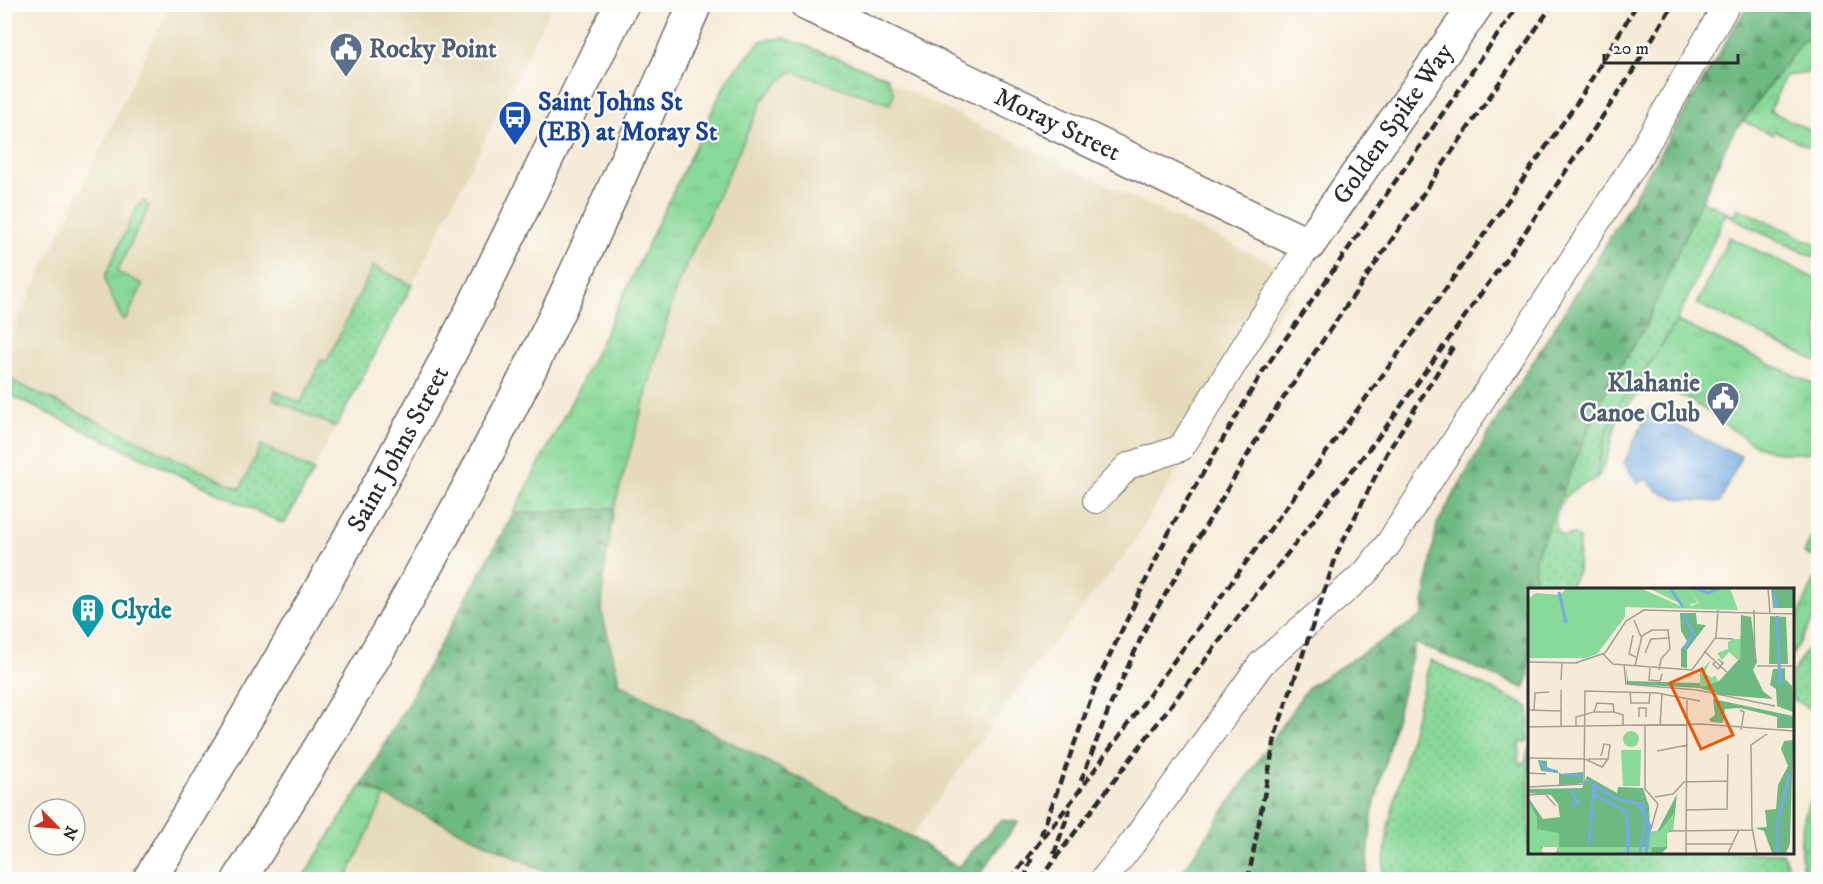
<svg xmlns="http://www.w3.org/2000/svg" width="1823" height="884" font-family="'IM FELL DW Pica',serif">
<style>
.built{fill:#e5dbba}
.grass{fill:url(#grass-tufts);stroke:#5a8262;stroke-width:1.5}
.forest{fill:url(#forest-firs);stroke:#4c7256;stroke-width:1.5}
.garden{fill:url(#garden-dots);stroke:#5a8262;stroke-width:1.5}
.pitch{fill:#89d999;stroke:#5a8262;stroke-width:1.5}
.water{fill:url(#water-ripples);stroke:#506b87;stroke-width:1.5}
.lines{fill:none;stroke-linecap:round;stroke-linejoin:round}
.lane-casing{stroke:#726e68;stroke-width:28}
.street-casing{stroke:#726e68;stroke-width:36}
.primary-casing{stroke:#726e68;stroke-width:36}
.lane{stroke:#fff;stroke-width:26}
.street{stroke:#fff;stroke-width:33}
.primary{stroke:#fff;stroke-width:33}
.rail{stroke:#2b2b2b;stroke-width:4.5;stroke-dasharray:9 4.5;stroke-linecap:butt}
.labels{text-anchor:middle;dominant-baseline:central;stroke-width:4.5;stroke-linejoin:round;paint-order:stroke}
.service-label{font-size:26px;font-weight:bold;fill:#4e5e75;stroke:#fdfcf7;text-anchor:start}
.transit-label{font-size:26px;font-weight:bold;fill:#164399;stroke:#fdfcf7;text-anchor:start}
.street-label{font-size:26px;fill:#2b2b2b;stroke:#fdfcf7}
.culture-label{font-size:26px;font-weight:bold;fill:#0d838f;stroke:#fdfcf7;text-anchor:start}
.inset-river{fill:none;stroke:#75abe3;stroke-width:3}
.inset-road{fill:none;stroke:#a59e93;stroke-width:1.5}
.view{fill:#e8590c;fill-opacity:0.15;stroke:#e8590c;stroke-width:3}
.inset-edge{fill:none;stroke:#2b2b2b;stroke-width:3}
</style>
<defs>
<pattern id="grass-tufts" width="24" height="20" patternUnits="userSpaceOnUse" patternTransform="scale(1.5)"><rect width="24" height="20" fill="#89d999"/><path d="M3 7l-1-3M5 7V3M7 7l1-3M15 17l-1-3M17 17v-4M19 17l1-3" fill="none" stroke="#76ba84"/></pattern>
<pattern id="forest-firs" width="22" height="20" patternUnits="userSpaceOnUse" patternTransform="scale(1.5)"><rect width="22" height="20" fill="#6eb981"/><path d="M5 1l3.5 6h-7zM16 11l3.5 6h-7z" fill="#5b976a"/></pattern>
<pattern id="garden-dots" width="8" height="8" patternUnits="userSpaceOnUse" patternTransform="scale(1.5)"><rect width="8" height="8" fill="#89d999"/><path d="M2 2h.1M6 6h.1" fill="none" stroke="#76ba84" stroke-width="1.8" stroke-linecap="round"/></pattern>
<pattern id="water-ripples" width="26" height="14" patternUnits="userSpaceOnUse" patternTransform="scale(1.5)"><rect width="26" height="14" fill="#75abe3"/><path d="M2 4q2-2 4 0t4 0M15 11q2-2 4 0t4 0" fill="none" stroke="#608bb8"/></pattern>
</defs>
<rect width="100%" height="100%" fill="#fdfcf7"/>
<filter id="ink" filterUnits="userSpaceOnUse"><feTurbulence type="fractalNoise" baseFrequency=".0167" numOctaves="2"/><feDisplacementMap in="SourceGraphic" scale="12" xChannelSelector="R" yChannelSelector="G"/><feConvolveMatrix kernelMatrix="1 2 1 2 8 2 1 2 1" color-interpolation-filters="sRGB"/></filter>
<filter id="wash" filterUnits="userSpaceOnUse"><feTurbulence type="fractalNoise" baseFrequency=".008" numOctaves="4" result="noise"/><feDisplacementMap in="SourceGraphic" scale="24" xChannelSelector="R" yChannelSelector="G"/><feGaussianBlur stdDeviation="1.35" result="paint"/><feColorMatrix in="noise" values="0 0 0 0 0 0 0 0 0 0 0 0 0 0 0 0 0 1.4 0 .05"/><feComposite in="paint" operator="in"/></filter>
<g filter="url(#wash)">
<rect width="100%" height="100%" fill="#f6ebd8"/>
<path class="built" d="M 170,5 L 552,5 L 412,285 L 284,524 L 5,393 L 4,349 Z
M 785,38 L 870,69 L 904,89 L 1303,278 L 1238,375 L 1126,554 L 1023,682 L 911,837 L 620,684 L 602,613 L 603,580 L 614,508 L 513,514 L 578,389 L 728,78 L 762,40 Z
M 362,785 L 561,879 L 301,880 Z"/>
<path class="grass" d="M 785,38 L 887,77 L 894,93 L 890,104 L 791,71 L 763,99 L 677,285 L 614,508 L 513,514 L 578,389 L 728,78 L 762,40 Z
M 1804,39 L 1818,45 L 1818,60 L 1808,73 L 1785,76 L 1770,111 L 1818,134 L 1818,151 L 1775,131 L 1773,135 L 1743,121 Z
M 144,201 L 149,206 L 117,272 L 143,284 L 126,319 L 122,319 L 106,284 L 105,276 L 137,207 Z
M 1677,321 L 1818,386 L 1818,450 C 1802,455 1776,454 1760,447 C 1725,433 1664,356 1625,408 C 1608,430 1613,459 1596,479 L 1604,439 L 1619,403 L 1637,382 Z
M 1818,522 L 1818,559 L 1804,553 Z
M 1818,572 L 1818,612 L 1792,655 L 1792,630 Z
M 362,785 L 385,796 L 346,879 L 301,880 Z
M 1818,789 L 1818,871 L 1803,869 C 1798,844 1801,810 1818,789 Z"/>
<path class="forest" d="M 1748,5 L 1818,5 L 1818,45 L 1804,39 L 1730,138 L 1645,327 L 1607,388 L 1535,559 L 1535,590 L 1529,590 L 1529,676 L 1524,688 L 1415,643 L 1372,815 L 1366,879 L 1173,880 L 1187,865 L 1308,687 L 1422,616 L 1437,524 L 1500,414 L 1593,266 Z
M 614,508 L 603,580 L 602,613 L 620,684 L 911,837 L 958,867 L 1001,820 L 1018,822 L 976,879 L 561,879 L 362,785 L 513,514 Z"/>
<path class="garden" d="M 1701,200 L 1734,216 L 1738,208 L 1818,245 L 1818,259 L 1749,227 L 1726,213 L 1677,321 L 1637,382 L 1619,403 L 1604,439 L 1596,479 C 1572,487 1553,501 1556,530 L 1563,537 L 1572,534 L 1579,538 L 1578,571 L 1569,590 L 1535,590 L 1535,559 L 1576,459 L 1607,388 L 1645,327 Z
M 373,266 L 412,285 L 336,427 L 273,399 L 275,391 L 301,403 L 321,360 L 327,361 Z
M 4,377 L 240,489 L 261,445 L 314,471 L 284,524 L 5,393 Z
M 1818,631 L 1818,705 L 1812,710 L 1792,698 L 1792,674 Z
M 1430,660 L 1529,707 L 1528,741 L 1520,743 L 1518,762 L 1525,763 L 1529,746 L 1529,852 L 1783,853 L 1793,879 L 1382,879 L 1389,823 Z"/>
<path class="pitch" d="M 1729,237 L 1818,280 L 1818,362 L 1697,304 Z"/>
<path class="water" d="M 1648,412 L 1741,456 L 1720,502 C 1695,500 1660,503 1647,479 L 1638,483 L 1624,463 Z"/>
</g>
<g filter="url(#ink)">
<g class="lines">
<defs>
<path id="lane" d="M 1096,500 L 1128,466 L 1181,448 L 1308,245
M 1103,880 L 1132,844 L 1261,664 L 1366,572 L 1389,543 L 1636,162 L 1727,4"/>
<g id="street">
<path id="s1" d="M 807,4 L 1308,245 L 1477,4"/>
</g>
<g id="primary">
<path id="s2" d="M 149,880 C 262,695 371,507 470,314 C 522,212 570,107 622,4"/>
<path d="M 239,880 C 359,688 474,491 570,286 C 613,193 654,98 695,4"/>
</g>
</defs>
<use href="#lane" class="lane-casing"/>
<use href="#street" class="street-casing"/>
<use href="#primary" class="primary-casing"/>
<use href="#lane" class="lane"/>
<use href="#street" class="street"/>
<use href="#primary" class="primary"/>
<path class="rail" d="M 1081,781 L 1110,706 L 1146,627 L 1267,422 L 1553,4
M 1041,835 L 1097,682 L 1172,526 L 1263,371 L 1519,4
M 1054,854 L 1070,809
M 1010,880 L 1074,798 L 1444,291 L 1579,100 L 1637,4
M 1024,880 L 1032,857
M 1039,880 L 1224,635 L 1386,427 L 1525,232 L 1631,74 L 1673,4
M 1248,880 L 1276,733 L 1338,551 L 1387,453 L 1455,344"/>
</g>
</g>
<defs>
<symbol id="civic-pin" viewBox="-11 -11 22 30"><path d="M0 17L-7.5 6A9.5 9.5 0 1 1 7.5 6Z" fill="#5c6f8a" stroke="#fdfcf7"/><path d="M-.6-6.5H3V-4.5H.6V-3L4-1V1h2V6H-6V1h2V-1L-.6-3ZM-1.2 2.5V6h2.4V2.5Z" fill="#fff"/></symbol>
<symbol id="bus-pin" viewBox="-11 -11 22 30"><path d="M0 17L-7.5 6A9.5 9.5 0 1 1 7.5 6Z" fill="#1a4fb4" stroke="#fdfcf7"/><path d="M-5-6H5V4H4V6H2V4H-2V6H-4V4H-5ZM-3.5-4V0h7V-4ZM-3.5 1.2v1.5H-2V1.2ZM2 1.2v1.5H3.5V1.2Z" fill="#fff"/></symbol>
<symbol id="building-pin" viewBox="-11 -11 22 30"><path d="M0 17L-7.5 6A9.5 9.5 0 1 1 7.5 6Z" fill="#0f9aa8" stroke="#fdfcf7"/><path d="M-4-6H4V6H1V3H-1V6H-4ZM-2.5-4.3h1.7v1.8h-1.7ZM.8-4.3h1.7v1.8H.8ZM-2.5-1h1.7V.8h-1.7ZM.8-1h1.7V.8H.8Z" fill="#fff"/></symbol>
</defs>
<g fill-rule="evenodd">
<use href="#civic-pin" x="327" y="30" width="38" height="52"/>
<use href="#bus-pin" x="496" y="98" width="38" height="52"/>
<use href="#civic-pin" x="1704" y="379" width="38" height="52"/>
<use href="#building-pin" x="69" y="591" width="38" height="52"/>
</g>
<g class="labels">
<g class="service-label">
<text x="369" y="49">Rocky Point</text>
<text x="1700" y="383" text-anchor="end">Klahanie<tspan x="1700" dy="30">Canoe Club</tspan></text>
</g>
<g class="transit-label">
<text x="538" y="102">Saint Johns St<tspan x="538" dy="30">(EB) at Moray St</tspan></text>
</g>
<g class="street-label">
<text stroke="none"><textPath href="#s1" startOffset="278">Moray Street</textPath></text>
<text stroke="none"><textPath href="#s1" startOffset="704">Golden Spike Way</textPath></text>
<text stroke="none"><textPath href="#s2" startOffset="498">Saint Johns Street</textPath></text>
</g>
<g class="culture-label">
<text x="111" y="610">Clyde</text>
</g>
</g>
<g transform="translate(1528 588)">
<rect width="266" height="266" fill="#f6ebd8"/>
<path d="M 205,51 L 213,51 L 212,70 L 210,72 L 201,64 L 194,72 L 189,65 L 200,61 L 200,54 Z" fill="#89d999"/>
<path d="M 243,0 L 265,0 L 265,20 L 245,20 ZM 152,25 L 168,25 L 169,36 L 178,37 L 159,62 L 159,80 L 153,79 L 153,61 L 159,53 L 153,43 ZM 213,27 L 223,29 L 229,74 L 225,82 L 235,103 L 245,111 L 195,107 L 171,100 L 99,96 L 98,79 L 100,93 L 172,95 L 172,99 L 191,93 L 212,70 ZM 242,28 L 258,29 L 260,76 L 241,76 ZM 257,80 L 257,91 L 264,98 L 265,124 L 249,118 L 248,101 L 242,97 L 245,81 ZM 185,111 L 265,128 L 265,140 L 249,140 L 249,129 L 212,120 L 197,121 L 195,135 L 183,134 L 181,131 L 187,127 ZM 265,152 L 262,256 L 258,265 L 244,265 L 236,243 L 227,240 L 239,239 L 237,222 L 248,221 L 250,197 L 260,178 L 253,161 L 256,153 ZM 10,172 L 19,173 L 19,179 L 34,186 L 55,184 L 55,195 L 31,198 L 31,185 L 13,183 ZM 59,188 L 89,205 L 90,199 L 115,200 L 121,218 L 122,243 L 129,244 L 149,206 L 145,242 L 139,245 L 139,260 L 134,265 L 28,265 L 30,259 L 15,259 L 12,265 L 0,265 L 0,209 L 15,231 L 32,229 L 30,216 L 23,207 L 0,205 L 0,201 L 54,200 Z" fill="#6eb981"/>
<path d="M 120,0 L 160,0 L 170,15 L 155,17 Z" fill="#89d999"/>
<path d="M 39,0 L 112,0 L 155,19 L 157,11 L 163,18 L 171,15 L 159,0 L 202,0 L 210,22 L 97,19 L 97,29 L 69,66 L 58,70 L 0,70 L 0,11 L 8,5 L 32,7 ZM 0,213 L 9,229 L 9,241 L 31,245 L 31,259 L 121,259 L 122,243 L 132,243 L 146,225 L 145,242 L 139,245 L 138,259 L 124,259 L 123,265 L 28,265 L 30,259 L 13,259 L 15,265 L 0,265 Z" fill="#89d999"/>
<path d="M 183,72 L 176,85 L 184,90 L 187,87 L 190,93 L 172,99 L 172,84 Z" fill="#89d999"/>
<path d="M 3,43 L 42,43 L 43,62 L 0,65 ZM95 151a8 8 0 1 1 16 0a8 8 0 1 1-16 0ZM 93,162 L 113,162 L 112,198 L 95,198 Z" fill="#89d999"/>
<path class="inset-river" d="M 142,0 L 155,19M 165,0 L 181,5 L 191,0M 246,0 L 248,20M 31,4 L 38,35M 249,28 L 252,96M 156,62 L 165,45 L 156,26M 12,173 L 18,181 L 30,184M 35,187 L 51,187 L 53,192M 59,193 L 89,211 L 114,216 L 116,225M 42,202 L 50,214 L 44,218M 66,206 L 99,224 L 100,265M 110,216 L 122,238 L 118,265M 61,256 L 66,198M 112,265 L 118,231M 249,265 L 249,236 L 262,186"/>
<path class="inset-road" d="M 240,0 L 242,26M 226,22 L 227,76M 106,32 L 113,49M 105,47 L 101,66 L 108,69M 187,50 L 205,51M 176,63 L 200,85M 117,65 L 123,51 L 142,50M 75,66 L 85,76 L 164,82 L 188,49 L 190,22M 0,74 L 50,75M 188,74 L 185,76 L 190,81 L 195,75 L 190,71M 47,75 L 77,65 L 98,33 L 116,22 L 266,26M 96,76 L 98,96 L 169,102 L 247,118M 107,78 L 114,48 L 124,42 L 140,42 L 142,61 L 133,71 L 131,82M 229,78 L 266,78M 122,80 L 121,92 L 132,93 L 134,86M 33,92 L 34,74M 33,102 L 33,138M 102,104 L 103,115 L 121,115 L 122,105M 0,122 L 33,123M 6,122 L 7,105 L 21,104M 212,122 L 216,124 L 213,142M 65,124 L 86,124M 111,129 L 111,120 L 118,120 L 118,129M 48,138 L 48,129 L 66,124 L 69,115 L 85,116 L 86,124 L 95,127 L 95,138M 117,138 L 117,201 L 130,216 L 123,241M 132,138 L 134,106M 0,139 L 173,136 L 266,143M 129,163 L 160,157M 73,168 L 76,156 L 82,157 L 80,171M 0,170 L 57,171 L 74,179 L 80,171 L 60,171M 266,174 L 266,196M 0,185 L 18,186M 0,199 L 56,196 L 57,103 L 129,105 L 172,113M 0,207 L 17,206 L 28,218M 127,209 L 145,206 L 156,194 L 200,193M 158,222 L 199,221 L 200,166M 141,243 L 224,242M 158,256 L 205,256M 158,265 L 159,110M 200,265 L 211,242M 229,265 L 224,240 L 223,157 L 239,146"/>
<path class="view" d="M 174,81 L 205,147 L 173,161 L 142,95 Z"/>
<rect width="266" height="266" class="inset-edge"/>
</g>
<rect width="1823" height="884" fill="none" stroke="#fdfcf7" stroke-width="24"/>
<g transform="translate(57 827) rotate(115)"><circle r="28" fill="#fdfcf7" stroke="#a9a8a5" stroke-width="1.5"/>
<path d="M0-4.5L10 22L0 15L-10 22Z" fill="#c8321e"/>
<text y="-9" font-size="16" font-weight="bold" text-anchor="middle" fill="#2b2b2b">N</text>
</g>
<path d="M1604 54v9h134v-9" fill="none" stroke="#2b2b2b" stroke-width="3"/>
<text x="1613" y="54" font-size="18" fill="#2b2b2b" stroke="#fdfcf7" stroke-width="4.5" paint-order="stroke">20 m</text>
</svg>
